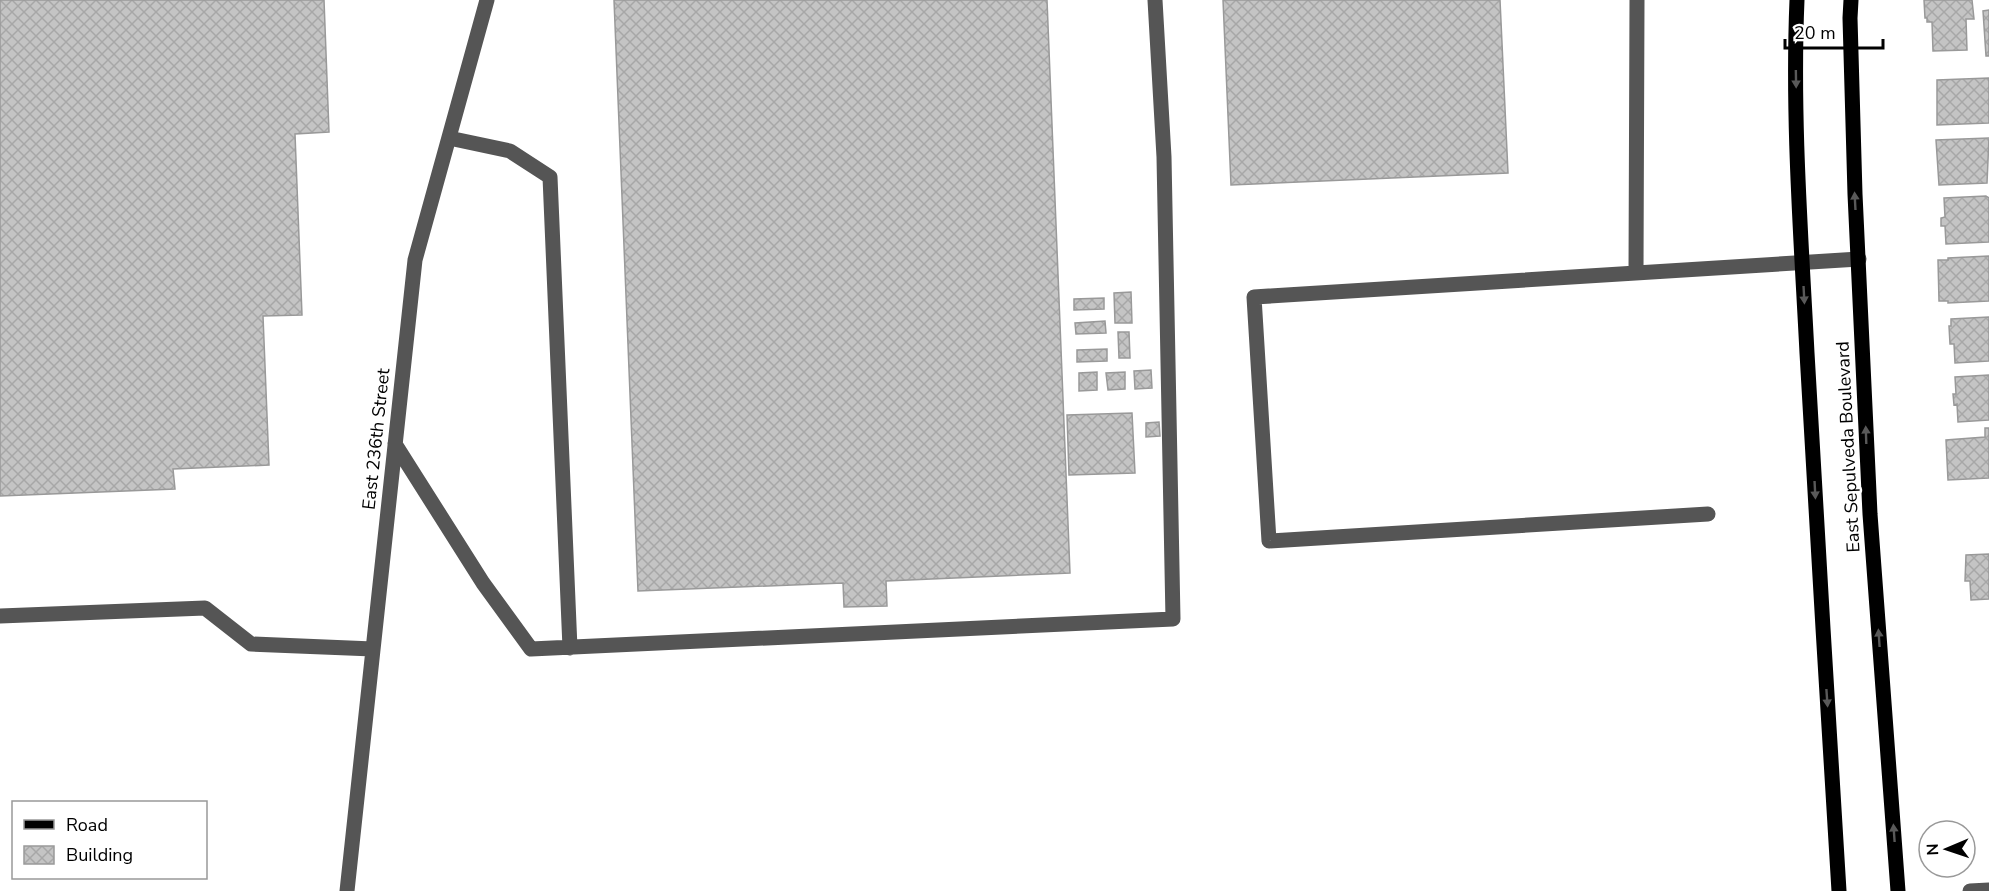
<svg xmlns="http://www.w3.org/2000/svg" width="1989" height="891" font-family="'Nunito Sans',sans-serif">
<style>
.building{fill:url(#building-cross-hatch);stroke:#999;stroke-width:1.5}
.lines{fill:none;stroke-linecap:round;stroke-linejoin:round}
.minor{stroke:#555;stroke-width:15}
.major{stroke:#000;stroke-width:15}
.oneway{fill:#595959}
.labels{text-anchor:middle;dominant-baseline:central;stroke-width:5;stroke-linejoin:round;paint-order:stroke}
.street-label{font-size:18px;fill:#000;stroke:#fff}
</style>
<defs>
<pattern id="building-cross-hatch" width="8" height="8" patternUnits="userSpaceOnUse" patternTransform="scale(1.5)"><rect width="8" height="8" fill="#c4c4c4"/><path d="M0 0l8 8M0 8l8-8" fill="none" stroke="#a7a7a7"/></pattern>
</defs>
<rect width="100%" height="100%" fill="#fff"/>
<path class="building" d="M 0,0 L 324,0 L 329,132 L 295,134 L 302,315 L 263,316 L 269,465 L 173,469 L 175,489 L 0,496 Z
M 614,0 L 1047,0 L 1070,573 L 886,581 L 887,606 L 844,607 L 843,583 L 638,591 Z
M 1223,0 L 1500,0 L 1508,173 L 1231,185 Z
M 1924,0 L 1972,0 L 1974,19 L 1966,19 L 1967,50 L 1933,51 L 1932,22 L 1927,22 L 1927,18 L 1925,18 Z
M 1989,10 L 1989,56 L 1986,56 L 1983,11 Z
M 1989,78 L 1989,123 L 1937,125 L 1937,80 Z
M 1989,138 L 1987,183 L 1939,185 L 1936,140 Z
M 1986,196 L 1989,198 L 1989,242 L 1946,244 L 1945,226 L 1941,226 L 1941,218 L 1945,217 L 1944,198 Z
M 1989,256 L 1989,301 L 1948,303 L 1948,301 L 1939,301 L 1938,260 L 1948,260 L 1948,258 Z
M 1131,292 L 1132,323 L 1115,323 L 1114,293 Z
M 1104,298 L 1104,309 L 1074,310 L 1074,299 Z
M 1989,317 L 1989,361 L 1955,363 L 1954,344 L 1950,344 L 1949,326 L 1951,326 L 1951,319 Z
M 1105,321 L 1106,333 L 1076,334 L 1075,323 Z
M 1118,332 L 1129,332 L 1130,358 L 1119,358 Z
M 1107,349 L 1107,361 L 1077,362 L 1077,350 Z
M 1151,370 L 1152,388 L 1135,389 L 1134,371 Z
M 1097,372 L 1097,390 L 1079,391 L 1079,373 Z
M 1125,372 L 1125,389 L 1108,390 L 1106,373 Z
M 1989,375 L 1989,420 L 1958,422 L 1957,404 L 1954,405 L 1953,394 L 1956,394 L 1955,377 Z
M 1132,413 L 1135,473 L 1069,475 L 1067,415 Z
M 1159,422 L 1160,436 L 1146,437 L 1146,423 Z
M 1985,428 L 1989,428 L 1989,478 L 1948,480 L 1946,440 L 1985,437 Z
M 1989,554 L 1989,599 L 1971,600 L 1970,581 L 1965,581 L 1966,555 Z"/>
<g class="lines">
<path class="minor" d="M 449,138 L 510,151 L 550,177 L 570,648
M 1636,273 L 1637,0
M 395,444 L 483,583 L 531,649 L 1173,619 L 1164,157 L 1155,0
M 1708,514 L 1269,541 L 1254,297 L 1859,259
M 0,616 L 205,608 L 251,644 L 373,649
M 347,891 L 415,260 L 487,0
M 1970,891 L 1989,890"/>
<path class="major" d="M 1797,0 C 1792,117 1801,236 1807,353 C 1817,532 1828,712 1839,891
M 1851,0 L 1850,18 L 1855,194 L 1870,514 L 1898,891"/>
</g>
<defs><path id="oneway-solid" d="M-6-.8H1V-3.2L6.5 0L1 3.2V.8H-6Z" transform="scale(1.5)"/></defs>
<g class="oneway">
<use href="#oneway-solid" transform="translate(1796 79) rotate(89)"/>
<use href="#oneway-solid" transform="translate(1855 201) rotate(-93)"/>
<use href="#oneway-solid" transform="translate(1804 295) rotate(87)"/>
<use href="#oneway-solid" transform="translate(1866 435) rotate(-92)"/>
<use href="#oneway-solid" transform="translate(1815 490) rotate(87)"/>
<use href="#oneway-solid" transform="translate(1879 638) rotate(-94)"/>
<use href="#oneway-solid" transform="translate(1827 698) rotate(86)"/>
<use href="#oneway-solid" transform="translate(1894 833) rotate(-94)"/>
</g>
<g class="labels">
<g class="street-label">
<text transform="translate(376 439) rotate(-84)">East 236th Street</text>
<text transform="translate(1848 447) rotate(-93)">East Sepulveda Boulevard</text>
</g>
</g>
<rect x="12" y="801" width="195" height="78" fill="#ffffff" stroke="#999999" stroke-width="1.5"/>
<rect x="24" y="820" width="30" height="9" fill="#000000" stroke="#999999" stroke-width="1.5"/>
<text x="66" y="831" font-size="18" fill="#000000">Road</text>
<rect x="24" y="846" width="30" height="18" fill="url(#building-cross-hatch)" stroke="#999999" stroke-width="1.5"/>
<text x="66" y="861" font-size="18" fill="#000000">Building</text>
<g transform="translate(1947 849) rotate(268)"><circle r="28" fill="#ffffff" stroke="#999999" stroke-width="1.5"/>
<path d="M0-4.5L10 22L0 15L-10 22Z" fill="#000000"/>
<text y="-9" font-size="16" font-weight="bold" text-anchor="middle" fill="#000000">N</text>
</g>
<path d="M1785 39v9h98v-9" fill="none" stroke="#000000" stroke-width="3"/>
<text x="1794" y="39" font-size="18" fill="#000000" stroke="#ffffff" stroke-width="4.5" paint-order="stroke">20 m</text>
</svg>
